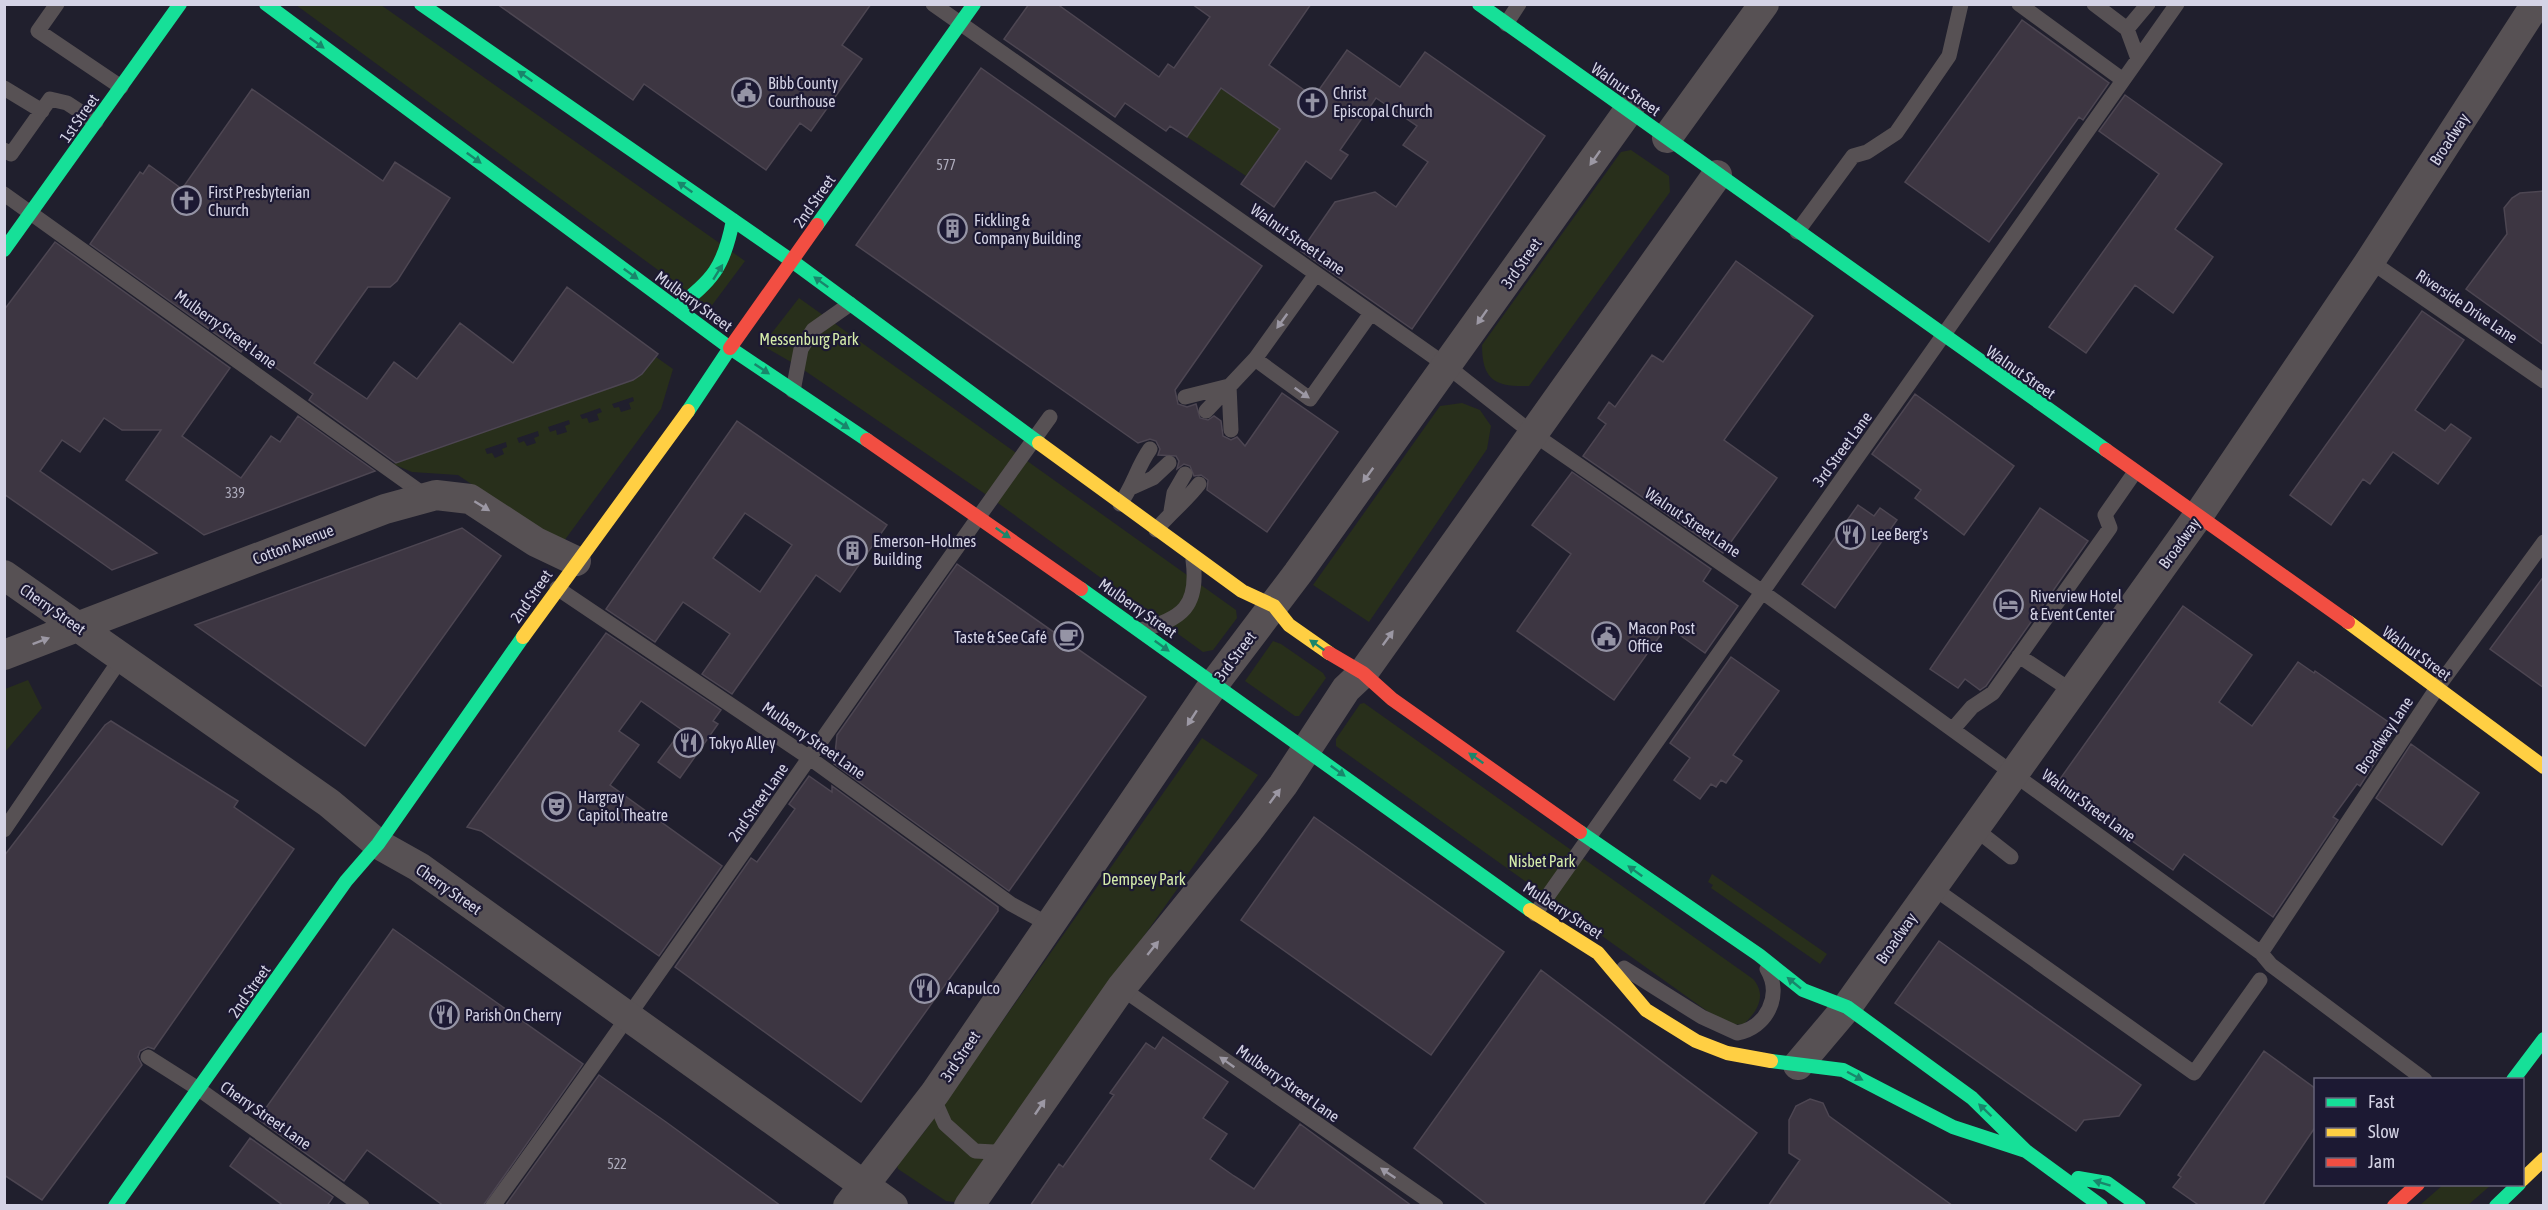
<svg xmlns="http://www.w3.org/2000/svg" width="2548" height="1210" font-family="'Asap Condensed',sans-serif">
<style>
.green{fill:#282f1b;fill-rule:evenodd}
.building{fill:#3d3642;stroke:#4d4652;stroke-width:1.5;fill-rule:evenodd}
.lines{fill:none;stroke-linecap:round;stroke-linejoin:round}
.lane{stroke:#575154;stroke-width:15}
.street{stroke:#575154;stroke-width:30}
.fast{stroke:#16e098;stroke-width:14}
.slow{stroke:#ffcf43;stroke-width:14}
.jam{stroke:#f24e42;stroke-width:14}
.oneway{fill:#19866b}
.oneway2{fill:#9c98a4}
.labels{text-anchor:middle;dominant-baseline:central;stroke-width:4.5;stroke-linejoin:round;paint-order:stroke}
.number-label{font-size:14px;fill:#aeacbc}
.poi-label{font-size:16px;fill:#d4d3e5;stroke:#1c1933;text-anchor:start}
.street-label{font-size:16px;fill:#d4d3e5;stroke:#1c1933}
.park-label{font-size:16px;fill:#d5ecaa;stroke:#1c1933}
</style>
<rect width="100%" height="100%" fill="#201f2d"/>
<path class="green" d="M 296,5 L 381,5 L 745,261 L 710,308 Z
M 1228,79 L 1280,129 L 1246,176 L 1187,137 Z
M 1631,150 L 1669,176 L 1670,192 L 1529,386 C 1496,387 1482,381 1482,345 L 1621,152 Z
M 799,298 L 1236,610 L 1237,618 L 1213,650 L 1203,652 L 991,498 L 798,366 L 765,347 L 764,343 Z
M 656,357 L 673,369 L 661,409 L 564,541 L 539,530 L 458,475 L 412,472 L 393,464 L 633,380 L 642,374 ZM 633,397 L 634,401 L 629,403 L 631,409 L 621,412 L 619,407 L 614,408 L 612,404 ZM 600,408 L 602,412 L 597,414 L 599,420 L 589,423 L 587,418 L 582,419 L 580,415 ZM 569,420 L 570,424 L 565,426 L 567,432 L 557,435 L 556,430 L 550,432 L 548,427 ZM 538,431 L 539,436 L 534,438 L 536,443 L 527,446 L 524,441 L 519,443 L 517,438 ZM 506,442 L 507,447 L 502,449 L 504,454 L 495,458 L 492,453 L 487,454 L 485,449 Z
M 1462,403 L 1480,410 L 1491,426 L 1487,449 L 1369,622 L 1313,585 L 1440,406 Z
M 1273,641 L 1281,644 L 1323,673 L 1326,678 L 1299,716 L 1295,716 L 1245,681 Z
M 28,680 L 42,708 L 5,752 L 5,689 Z
M 1364,703 L 1753,979 C 1767,995 1758,1011 1744,1024 L 1732,1025 L 1707,1011 L 1336,746 L 1336,739 L 1360,704 Z
M 1202,738 L 1258,775 L 964,1190 L 954,1202 L 946,1201 L 898,1169 L 897,1165 L 925,1131 Z
M 1712,874 L 1827,954 L 1820,964 L 1711,888 L 1713,885 L 1708,882 Z
M 2444,1184 L 2491,1184 L 2491,1185 L 2468,1205 L 2420,1205 Z"/>
<path class="building" d="M 497,4 L 871,4 L 842,45 L 862,59 L 811,131 L 800,123 L 766,170 L 644,84 L 633,100 Z
M 1029,4 L 1057,4 L 1159,77 L 1168,64 L 1174,68 L 1210,17 L 1192,4 L 1311,4 L 1269,65 L 1314,97 L 1347,50 L 1400,87 L 1425,52 L 1545,136 L 1412,329 L 1301,251 L 1335,202 L 1375,192 L 1396,207 L 1428,162 L 1403,145 L 1417,126 L 1376,98 L 1340,150 L 1348,155 L 1331,179 L 1306,161 L 1274,207 L 1241,184 L 1280,129 L 1221,88 L 1187,137 L 1170,126 L 1166,131 L 1125,103 L 1115,117 L 1004,39 Z
M 2022,20 L 2109,83 L 2083,120 L 2079,117 L 1989,242 L 1905,182 Z
M 981,68 L 1262,266 L 1175,390 L 1178,404 L 1187,407 L 1196,404 L 1200,418 L 1208,420 L 1214,416 L 1221,421 L 1223,436 L 1231,440 L 1237,437 L 1245,446 L 1282,393 L 1338,432 L 1267,532 L 1207,490 L 1208,480 L 1201,475 L 1194,476 L 1190,466 L 1184,464 L 1177,469 L 1179,461 L 1176,456 L 1158,455 L 1160,449 L 1156,441 L 1150,439 L 1138,443 L 856,245 Z
M 252,89 L 383,181 L 395,162 L 450,198 L 397,281 L 390,287 L 368,287 L 314,363 L 367,399 L 394,362 L 417,379 L 460,323 L 513,363 L 567,287 L 658,354 L 642,374 L 633,380 L 396,463 L 309,400 L 313,394 L 245,346 L 241,352 L 90,244 L 140,172 L 143,174 L 149,165 L 182,189 Z
M 2125,95 L 2222,164 L 2175,229 L 2213,257 L 2173,313 L 2135,285 L 2086,353 L 2049,327 L 2159,174 L 2099,131 Z
M 2544,191 L 2544,345 L 2466,289 L 2507,234 L 2504,208 L 2512,198 L 2520,193 Z
M 55,242 L 230,368 L 182,436 L 241,478 L 271,436 L 280,442 L 298,416 L 375,471 L 204,535 L 126,480 L 161,430 L 122,430 L 104,418 L 80,452 L 62,440 L 40,471 L 157,553 L 112,570 L 4,494 L 4,310 Z
M 1736,261 L 1813,316 L 1724,440 L 1777,478 L 1723,553 L 1583,456 L 1606,424 L 1598,418 L 1609,402 L 1615,407 L 1652,355 L 1663,362 Z
M 2422,311 L 2464,340 L 2415,410 L 2445,431 L 2451,424 L 2471,438 L 2438,484 L 2393,452 L 2370,484 L 2363,479 L 2331,525 L 2290,495 Z
M 1915,394 L 2014,466 L 1964,535 L 1915,498 L 1921,490 L 1872,454 Z
M 737,421 L 887,525 L 840,592 L 816,575 L 732,694 L 702,674 L 730,634 L 683,602 L 655,642 L 606,609 ZM 745,513 L 792,545 L 760,592 L 713,558 Z
M 1572,472 L 1711,569 L 1703,581 L 1738,606 L 1705,653 L 1667,626 L 1614,700 L 1517,631 L 1571,554 L 1532,525 Z
M 1858,505 L 1874,516 L 1880,508 L 1897,520 L 1835,608 L 1802,584 Z
M 2040,508 L 2088,541 L 1986,686 L 1980,690 L 1965,679 L 1958,688 L 1930,669 Z
M 462,528 L 501,556 L 365,746 L 195,625 Z
M 957,564 L 1146,697 L 1009,891 L 834,764 L 837,735 Z
M 2544,576 L 2544,688 L 2490,649 Z
M 2183,606 L 2252,655 L 2219,702 L 2252,726 L 2298,662 L 2314,673 L 2315,671 L 2397,728 L 2360,786 L 2357,784 L 2333,817 L 2338,820 L 2273,917 L 2184,854 L 2173,870 L 2055,786 Z
M 606,633 L 721,710 L 713,721 L 718,724 L 680,778 L 658,762 L 682,730 L 641,701 L 619,731 L 639,745 L 610,785 L 722,866 L 659,956 L 481,831 L 467,827 Z
M 1731,657 L 1779,691 L 1733,755 L 1742,761 L 1726,783 L 1721,780 L 1716,787 L 1711,784 L 1700,799 L 1674,780 L 1690,758 L 1670,743 Z
M 111,721 L 238,801 L 234,807 L 294,849 L 154,1049 L 148,1047 L 140,1051 L 138,1057 L 142,1065 L 42,1200 L 4,1175 L 4,856 L 105,725 Z
M 2411,744 L 2479,793 L 2442,845 L 2376,798 Z
M 809,776 L 832,792 L 832,786 L 998,907 L 998,911 L 861,1102 L 675,967 L 751,858 L 757,862 L 795,809 L 789,804 Z
M 1314,817 L 1504,952 L 1431,1055 L 1241,920 Z
M 393,929 L 583,1064 L 483,1206 L 444,1206 L 367,1150 L 344,1181 L 258,1119 Z
M 1939,941 L 2141,1085 L 2119,1116 L 2084,1120 L 2076,1131 L 1895,1003 Z
M 1541,970 L 1757,1133 L 1702,1206 L 1489,1206 L 1414,1148 Z
M 1163,1037 L 1228,1082 L 1203,1118 L 1227,1134 L 1210,1159 L 1234,1176 L 1254,1189 L 1300,1124 L 1412,1206 L 1030,1206 L 1059,1164 L 1063,1167 L 1114,1095 L 1110,1093 L 1146,1043 L 1155,1049 Z
M 2264,1051 L 2316,1089 L 2316,1126 L 2262,1206 L 2200,1206 L 2173,1187 L 2181,1177 L 2178,1175 Z
M 599,1075 L 666,1122 L 781,1206 L 505,1206 Z
M 1810,1099 L 1823,1103 L 1829,1116 L 1953,1206 L 1768,1206 L 1800,1160 L 1789,1153 L 1789,1120 L 1796,1106 Z
M 250,1138 L 333,1197 L 327,1206 L 284,1206 L 230,1166 Z"/>
<g class="lines">
<path class="lane" d="M 57,4 L 38,31 L 121,87
M 933,4 L 1447,366 L 1532,433 L 1761,591 L 2261,953 L 2271,965 L 2425,1080
M 2019,4 L 2123,80
M 2094,4 L 2127,29 L 2138,59
M 1506,24 L 1519,4
M 2127,29 L 2148,4
M 4,88 L 42,111
M 4,150 L 11,154 L 50,99 L 67,103 L 96,122
M 4,194 L 426,496
M 1797,232 L 1853,156 L 1867,152 L 1896,133 L 1949,56 L 1961,4
M 2370,261 L 2544,381
M 1255,359 L 1310,399 L 1371,313
M 1229,386 L 1231,430
M 793,391 L 801,349 L 813,330 L 850,304
M 1185,397 L 1229,386
M 1206,411 L 1255,359 L 1316,274
M 1133,487 L 1153,478 L 1169,463
M 1120,504 C 1133,487 1137,467 1150,449
M 1171,511 L 1174,493 L 1185,474
M 1156,530 C 1170,513 1186,501 1199,484
M 557,588 L 811,759 L 1011,904 L 1048,924
M 1140,630 C 1183,619 1199,606 1193,560
M 2019,656 L 2072,691
M 1953,729 L 1972,707 L 1993,693 L 2110,528 L 2105,515 L 2135,472
M 1974,828 L 2011,857
M 4,830 L 122,657
M 1932,887 L 2194,1073 L 2260,980
M 1535,914 L 2177,4
M 2261,953 L 2437,688 L 2544,542
M 1624,968 L 1702,1017 L 1737,1033 C 1766,1028 1783,996 1767,969
M 1121,988 L 1436,1206
M 148,1057 L 200,1090 L 362,1206
M 935,1093 L 937,1106 L 945,1124 L 975,1151 L 994,1152 L 1006,1148
M 493,1206 C 682,945 862,678 1050,417"/>
<path class="street" d="M 1667,138 L 1764,4
M 4,575 L 329,803 L 378,844 L 419,867 L 893,1206
M 4,655 L 385,509 L 436,495 L 470,499 L 536,542 L 576,561
M 1798,1065 L 1847,1007 L 2198,516 L 2370,261 L 2536,4
M 848,1206 L 935,1093 L 1214,684 L 1298,573 L 1629,110
M 969,1206 L 1121,988 L 1249,830 L 1283,785 L 1346,689 L 1363,673 L 1717,175"/>
<path class="fast" d="M 266,4 L 730,348 L 867,440
M 421,4 L 792,261 L 1039,443
M 1479,4 L 2106,450
M 817,225 L 974,4
M 4,250 L 180,4
M 676,308 C 713,280 724,267 733,220
M 688,411 L 730,348
M 1081,589 L 1530,910
M 1580,832 L 1759,955 L 1803,990 L 1847,1007 L 1972,1098 L 2026,1151 L 2101,1206
M 1771,1061 L 1843,1070 L 1953,1127 L 2026,1151
M 2513,1080 L 2544,1039
M 2078,1178 L 2107,1183 L 2139,1206
M 115,1206 L 346,881 L 378,844 L 523,637
M 2496,1206 L 2519,1184"/>
<path class="slow" d="M 1039,443 L 1242,591 L 1274,606 L 1289,625 L 1329,653
M 2348,622 L 2544,767
M 523,637 L 688,411
M 1530,910 L 1598,953 L 1646,1010 L 1696,1041 L 1727,1053 L 1771,1061
M 2522,1180 L 2544,1159"/>
<path class="jam" d="M 730,348 L 817,225
M 867,440 L 1081,589
M 2106,450 L 2348,622
M 1329,653 L 1363,673 L 1392,699 L 1580,832
M 2394,1206 L 2418,1184"/>
</g>
<defs><path id="oneway-solid" d="M-6-.8H1V-3.2L6.5 0L1 3.2V.8H-6Z" transform="scale(1.5)"/></defs>
<g class="oneway">
<use href="#oneway-solid" transform="translate(317 43) rotate(36)"/>
<use href="#oneway-solid" transform="translate(525 76) rotate(-145)"/>
<use href="#oneway-solid" transform="translate(474 158) rotate(36)"/>
<use href="#oneway-solid" transform="translate(685 187) rotate(-145)"/>
<use href="#oneway-solid" transform="translate(718 272) rotate(-58)"/>
<use href="#oneway-solid" transform="translate(631 274) rotate(36)"/>
<use href="#oneway-solid" transform="translate(821 282) rotate(-144)"/>
<use href="#oneway-solid" transform="translate(762 369) rotate(34)"/>
<use href="#oneway-solid" transform="translate(842 424) rotate(34)"/>
<use href="#oneway-solid" transform="translate(1003 533) rotate(35)"/>
<use href="#oneway-solid" transform="translate(1317 645) rotate(-145)"/>
<use href="#oneway-solid" transform="translate(1162 646) rotate(36)"/>
<use href="#oneway-solid" transform="translate(1476 758) rotate(-145)"/>
<use href="#oneway-solid" transform="translate(1338 771) rotate(36)"/>
<use href="#oneway-solid" transform="translate(1635 871) rotate(-144)"/>
<use href="#oneway-solid" transform="translate(1794 983) rotate(-141)"/>
<use href="#oneway-solid" transform="translate(1855 1076) rotate(28)"/>
<use href="#oneway-solid" transform="translate(1985 1110) rotate(-136)"/>
<use href="#oneway-solid" transform="translate(2102 1183) rotate(-163)"/>
</g>
<g class="oneway2">
<use href="#oneway-solid" transform="translate(1595 158) rotate(125)"/>
<use href="#oneway-solid" transform="translate(1482 317) rotate(125)"/>
<use href="#oneway-solid" transform="translate(1282 321) rotate(126)"/>
<use href="#oneway-solid" transform="translate(1302 393) rotate(35)"/>
<use href="#oneway-solid" transform="translate(1368 475) rotate(126)"/>
<use href="#oneway-solid" transform="translate(482 506) rotate(32)"/>
<use href="#oneway-solid" transform="translate(1388 638) rotate(-54)"/>
<use href="#oneway-solid" transform="translate(41 641) rotate(-21)"/>
<use href="#oneway-solid" transform="translate(1192 718) rotate(123)"/>
<use href="#oneway-solid" transform="translate(1275 796) rotate(-53)"/>
<use href="#oneway-solid" transform="translate(1153 948) rotate(-51)"/>
<use href="#oneway-solid" transform="translate(1227 1062) rotate(-145)"/>
<use href="#oneway-solid" transform="translate(1040 1107) rotate(-56)"/>
<use href="#oneway-solid" transform="translate(1388 1173) rotate(-146)"/>
</g>
<defs>
<symbol id="civic-ring" viewBox="-11 -11 22 22"><circle r="9.5" fill="#1c1933" stroke="#9594a5" stroke-width="1.5"/><path d="M-.6-6.5H3V-4.5H.6V-3L4-1V1h2V6H-6V1h2V-1L-.6-3ZM-1.2 2.5V6h2.4V2.5Z" fill="#9594a5"/></symbol>
<symbol id="church-ring" viewBox="-11 -11 22 22"><circle r="9.5" fill="#1c1933" stroke="#9594a5" stroke-width="1.5"/><path d="M-1.2-6h2.4v3.5h3.3v2.4h-3.3V6h-2.4V-.1h-3.3v-2.4h3.3Z" fill="#9594a5"/></symbol>
<symbol id="building-ring" viewBox="-11 -11 22 22"><circle r="9.5" fill="#1c1933" stroke="#9594a5" stroke-width="1.5"/><path d="M-4-6H4V6H1V3H-1V6H-4ZM-2.5-4.3h1.7v1.8h-1.7ZM.8-4.3h1.7v1.8H.8ZM-2.5-1h1.7V.8h-1.7ZM.8-1h1.7V.8H.8Z" fill="#9594a5"/></symbol>
<symbol id="restaurant-ring" viewBox="-11 -11 22 22"><circle r="9.5" fill="#1c1933" stroke="#9594a5" stroke-width="1.5"/><path d="M-5-6h1v4h1v-4h1v4h1v-4h1v5L-1.5 .5V6h-2V.5L-5-1ZM5-6V6H3V1.5H1.5Q1.5-4 5-6Z" fill="#9594a5"/></symbol>
<symbol id="hotel-ring" viewBox="-11 -11 22 22"><circle r="9.5" fill="#1c1933" stroke="#9594a5" stroke-width="1.5"/><path d="M-6-4.5h1.5V1H6V5H4.5V3h-9V5H-6ZM-4 0a1.8 1.8 0 1 1 3.6 0ZM.5 0V-2.5h3Q6-2.5 6 0Z" fill="#9594a5"/></symbol>
<symbol id="cafe-ring" viewBox="-11 -11 22 22"><circle r="9.5" fill="#1c1933" stroke="#9594a5" stroke-width="1.5"/><path d="M-5.5-4.5H6V0H3Q3 3.5 0 3.5H-2.5Q-5.5 3.5-5.5 0ZM3-3.2v2h1.7v-2ZM-6 4.5H4V6H-6Z" fill="#9594a5"/></symbol>
<symbol id="theatre-ring" viewBox="-11 -11 22 22"><circle r="9.5" fill="#1c1933" stroke="#9594a5" stroke-width="1.5"/><path d="M-5-5.5Q0-4 5-5.5V0Q5 5 0 6Q-5 5-5 0ZM-3.3-2.5H-1v1.5H-3.3ZM1-2.5H3.3v1.5H1ZM-2.8 1Q0 5.5 2.8 1Z" fill="#9594a5"/></symbol>
</defs>
<g fill-rule="evenodd">
<use href="#civic-ring" x="730" y="76" width="33" height="33"/>
<use href="#church-ring" x="1296" y="86" width="33" height="33"/>
<use href="#church-ring" x="170" y="184" width="33" height="33"/>
<use href="#building-ring" x="936" y="212" width="33" height="33"/>
<use href="#restaurant-ring" x="1834" y="518" width="33" height="33"/>
<use href="#building-ring" x="836" y="534" width="33" height="33"/>
<use href="#hotel-ring" x="1992" y="588" width="33" height="33"/>
<use href="#cafe-ring" x="1052" y="620" width="33" height="33"/>
<use href="#civic-ring" x="1590" y="620" width="33" height="33"/>
<use href="#restaurant-ring" x="672" y="726" width="33" height="33"/>
<use href="#theatre-ring" x="540" y="790" width="33" height="33"/>
<use href="#restaurant-ring" x="908" y="972" width="33" height="33"/>
<use href="#restaurant-ring" x="428" y="998" width="33" height="33"/>
</g>
<g class="labels">
<g class="number-label">
<text x="946" y="165">577</text>
<text x="235" y="493">339</text>
<text x="617" y="1164">522</text>
</g>
<g class="poi-label">
<text x="768" y="83">Bibb County<tspan x="768" dy="18">Courthouse</tspan></text>
<text x="1333" y="93">Christ<tspan x="1333" dy="18">Episcopal Church</tspan></text>
<text x="208" y="192">First Presbyterian<tspan x="208" dy="18">Church</tspan></text>
<text x="974" y="220">Fickling &amp;<tspan x="974" dy="18">Company Building</tspan></text>
<text x="1871" y="534">Lee Berg's</text>
<text x="873" y="541">Emerson–Holmes<tspan x="873" dy="18">Building</tspan></text>
<text x="2030" y="596">Riverview Hotel<tspan x="2030" dy="18">&amp; Event Center</tspan></text>
<text x="1628" y="628">Macon Post<tspan x="1628" dy="18">Office</tspan></text>
<text x="1047" y="637" text-anchor="end">Taste &amp; See Café</text>
<text x="709" y="743">Tokyo Alley</text>
<text x="578" y="797">Hargray<tspan x="578" dy="18">Capitol Theatre</tspan></text>
<text x="946" y="988">Acapulco</text>
<text x="465" y="1015">Parish On Cherry</text>
</g>
<g class="street-label">
<text transform="translate(1626 89) rotate(35)">Walnut Street</text>
<text transform="translate(79 118) rotate(-55)">1st Street</text>
<text transform="translate(2449 139) rotate(-57)">Broadway</text>
<text transform="translate(814 201) rotate(-55)">2nd Street</text>
<text transform="translate(1298 239) rotate(35)">Walnut Street Lane</text>
<text transform="translate(1521 263) rotate(-55)">3rd Street</text>
<text transform="translate(694 301) rotate(36)">Mulberry Street</text>
<text transform="translate(2467 306) rotate(34)">Riverside Drive Lane</text>
<text transform="translate(226 329) rotate(36)">Mulberry Street Lane</text>
<text transform="translate(2021 372) rotate(35)">Walnut Street</text>
<text transform="translate(1842 449) rotate(-54)">3rd Street Lane</text>
<text transform="translate(1693 522) rotate(34)">Walnut Street Lane</text>
<text transform="translate(2179 543) rotate(-54)">Broadway</text>
<text transform="translate(293 544) rotate(-21)">Cotton Avenue</text>
<text transform="translate(531 596) rotate(-55)">2nd Street</text>
<text transform="translate(1138 608) rotate(35)">Mulberry Street</text>
<text transform="translate(53 609) rotate(35)">Cherry Street</text>
<text transform="translate(2417 653) rotate(36)">Walnut Street</text>
<text transform="translate(1235 656) rotate(-53)">3rd Street</text>
<text transform="translate(2384 735) rotate(-56)">Broadway Lane</text>
<text transform="translate(814 740) rotate(35)">Mulberry Street Lane</text>
<text transform="translate(758 802) rotate(-55)">2nd Street Lane</text>
<text transform="translate(2089 805) rotate(36)">Walnut Street Lane</text>
<text transform="translate(449 889) rotate(35)">Cherry Street</text>
<text transform="translate(1563 910) rotate(33)">Mulberry Street</text>
<text transform="translate(1896 938) rotate(-55)">Broadway</text>
<text transform="translate(249 991) rotate(-55)">2nd Street</text>
<text transform="translate(960 1056) rotate(-56)">3rd Street</text>
<text transform="translate(1288 1083) rotate(35)">Mulberry Street Lane</text>
<text transform="translate(266 1115) rotate(35)">Cherry Street Lane</text>
</g>
<g class="park-label">
<text x="809" y="339">Messenburg Park</text>
<text x="1542" y="861">Nisbet Park</text>
<text x="1144" y="879">Dempsey Park</text>
</g>
</g>
<rect width="2548" height="1210" fill="none" stroke="#d4d3e5" stroke-width="12"/>
<rect x="2314" y="1078" width="210" height="108" fill="#1c1933" stroke="#66637a" stroke-width="1.5"/>
<rect x="2326" y="1098" width="30" height="9" fill="#16e098" stroke="#66637a" stroke-width="1.5"/>
<text x="2368" y="1108" font-size="18" fill="#d4d3e5">Fast</text>
<rect x="2326" y="1128" width="30" height="9" fill="#ffcf43" stroke="#66637a" stroke-width="1.5"/>
<text x="2368" y="1138" font-size="18" fill="#d4d3e5">Slow</text>
<rect x="2326" y="1158" width="30" height="9" fill="#f24e42" stroke="#66637a" stroke-width="1.5"/>
<text x="2368" y="1168" font-size="18" fill="#d4d3e5">Jam</text>
</svg>
